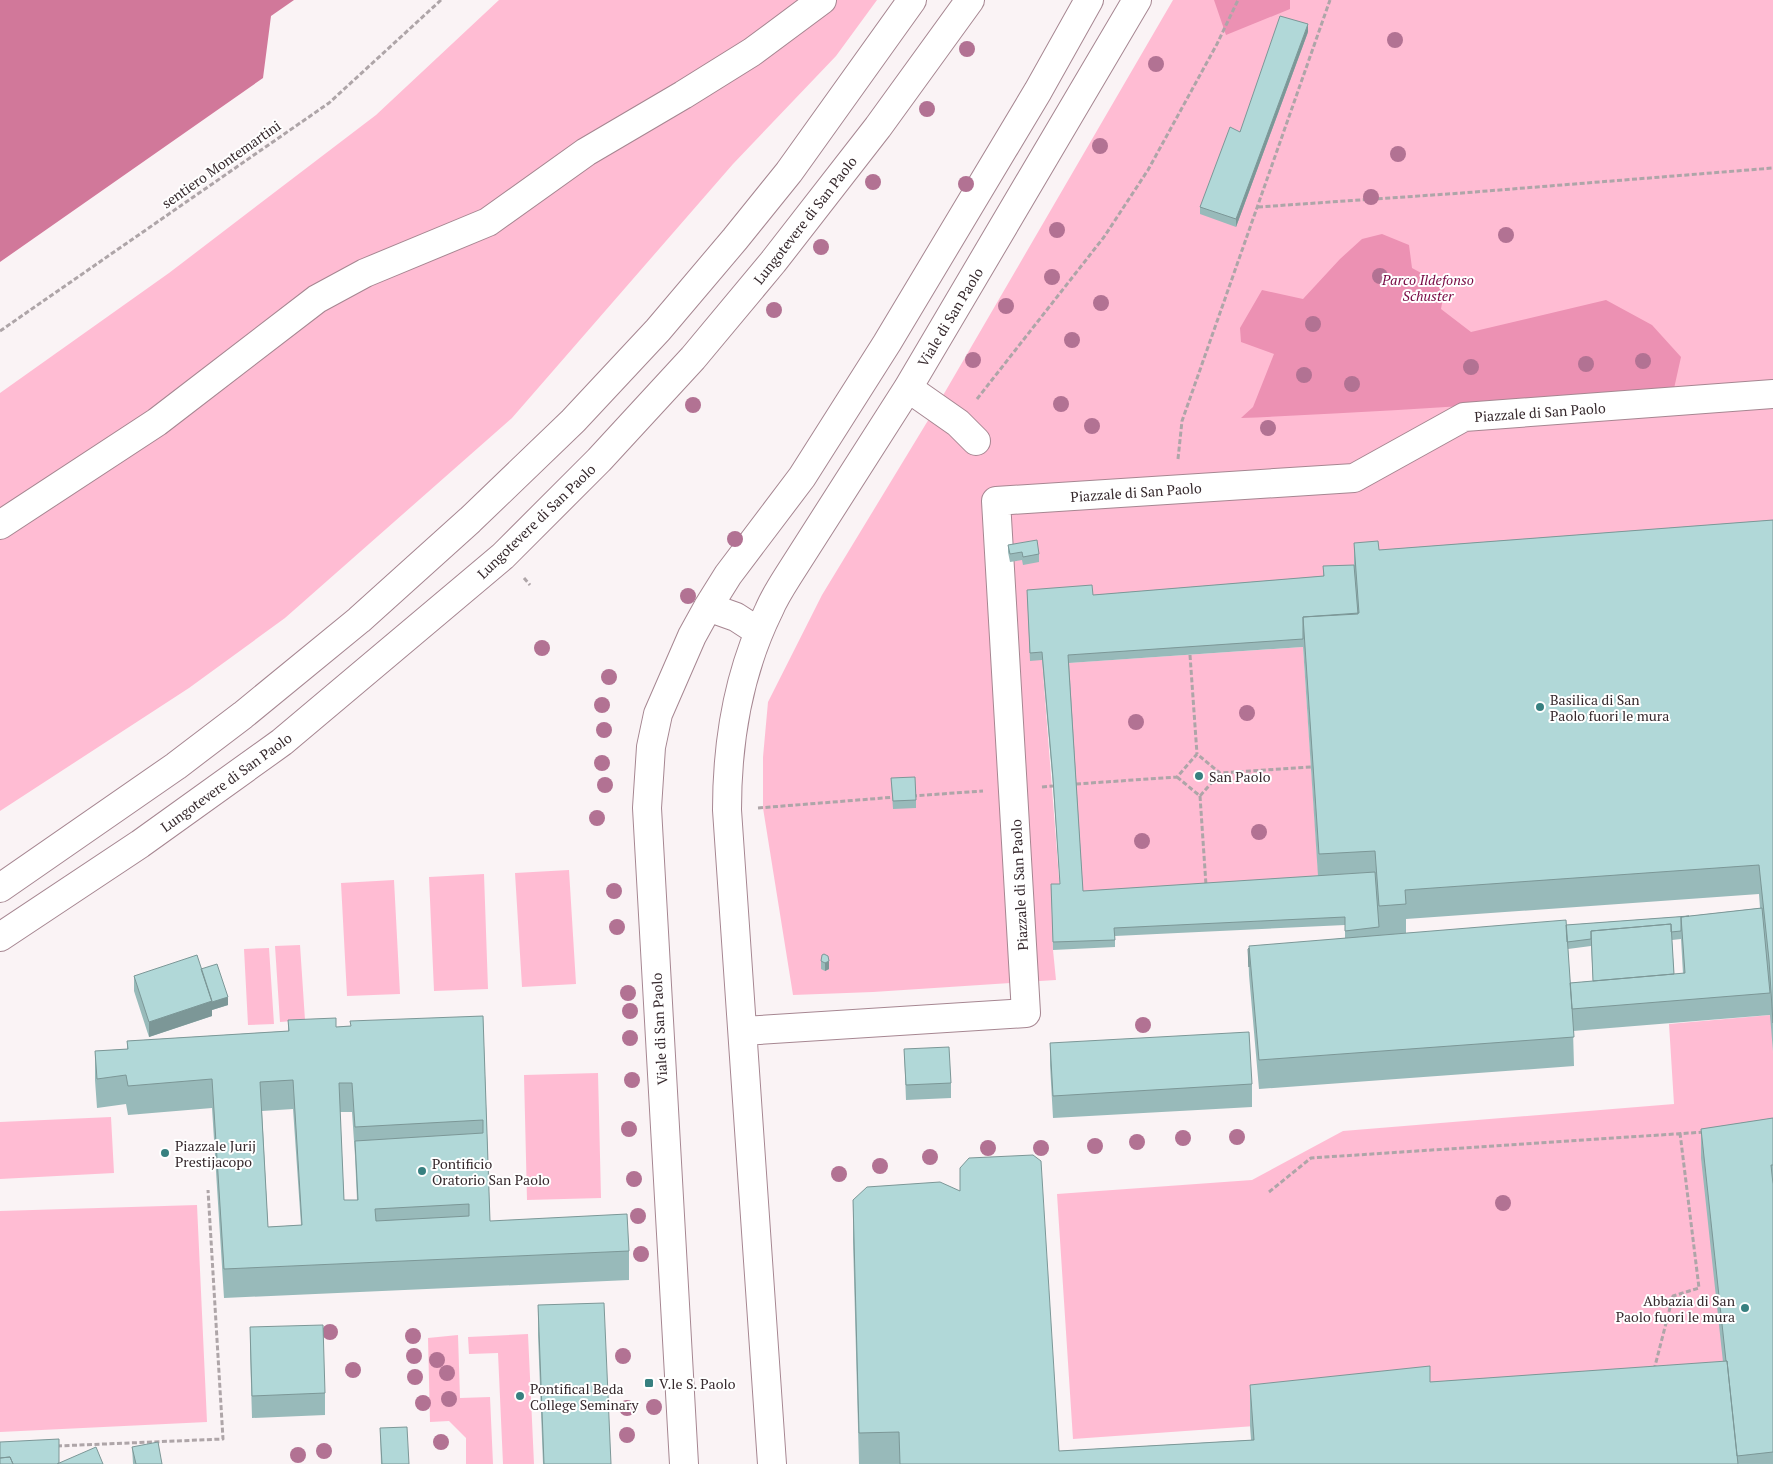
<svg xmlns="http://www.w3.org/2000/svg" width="1773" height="1464" font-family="'PT Serif',serif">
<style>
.green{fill:#ffbcd3}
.forest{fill:#ec91b3}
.water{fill:#d1789a}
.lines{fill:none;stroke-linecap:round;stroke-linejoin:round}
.minor-casing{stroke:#a68691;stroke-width:30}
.major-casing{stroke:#a68691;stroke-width:30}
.path{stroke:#aea5a8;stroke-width:3;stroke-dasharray:5 2.5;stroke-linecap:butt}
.minor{stroke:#fff;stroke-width:28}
.major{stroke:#fff;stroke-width:28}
.tree{fill:#b27293}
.wall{fill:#98baba;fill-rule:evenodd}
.shaded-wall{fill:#7c9797}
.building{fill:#b1d8d8;stroke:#7c9797;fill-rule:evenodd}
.poi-dot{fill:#378080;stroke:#fff;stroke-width:2}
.labels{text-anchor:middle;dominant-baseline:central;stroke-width:4;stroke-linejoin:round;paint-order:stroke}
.street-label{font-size:14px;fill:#36292d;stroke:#fff}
.park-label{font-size:14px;font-style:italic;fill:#770943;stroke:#fff}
.poi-label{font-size:14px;fill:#36292d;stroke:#fff;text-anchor:start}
</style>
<rect width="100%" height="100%" fill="#faf3f5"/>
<path class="green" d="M 499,0 L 802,0 L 740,51 L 508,200 L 409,247 L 0,519 L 0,393 L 169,273 L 376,115 Z
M 834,0 L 877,0 L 836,56 L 733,164 L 512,418 L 285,618 L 189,688 L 0,811 L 0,538 L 339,294 L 376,276 Z
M 1173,0 L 1773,0 L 1773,549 L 1324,584 L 1030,660 L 1042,660 L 1060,891 L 1051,892 L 1053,950 L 1056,980 L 873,992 L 793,995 L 763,808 L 763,757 L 768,702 L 822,595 L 938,404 Z
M 1303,647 L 1319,884 L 1083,898 L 1068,663 Z
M 569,870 L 576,984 L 522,987 L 515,873 Z
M 484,874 L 488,989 L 434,991 L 429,877 Z
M 394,880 L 400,994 L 347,996 L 341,883 Z
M 300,945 L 305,1020 L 280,1022 L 275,946 Z
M 269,948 L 274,1024 L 248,1025 L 244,949 Z
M 1771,1015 L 1773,1053 L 1773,1147 L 1727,1402 L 1269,1425 L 1073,1439 L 1057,1194 L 1252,1180 L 1343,1131 L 1674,1104 L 1669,1024 Z
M 598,1073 L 601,1198 L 527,1200 L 524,1075 Z
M 111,1117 L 114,1173 L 0,1179 L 0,1122 Z
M 197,1205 L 207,1422 L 0,1432 L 0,1211 Z
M 528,1334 L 534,1464 L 503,1464 L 498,1353 L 469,1354 L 468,1337 Z
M 458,1335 L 460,1398 L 490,1397 L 493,1464 L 466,1464 L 466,1438 L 449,1421 L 430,1422 L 428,1338 Z"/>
<path class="forest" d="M 1214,0 L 1290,0 L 1290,9 L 1226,35 Z
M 1382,234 L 1409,245 L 1412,268 L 1445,286 L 1441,309 L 1471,332 L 1606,300 L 1652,325 L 1681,357 L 1673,393 C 1529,401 1385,412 1241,418 L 1253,407 L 1274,354 L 1241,342 L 1240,328 L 1262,290 L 1303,299 L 1340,259 L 1362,239 Z"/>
<path class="water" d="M 0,0 L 294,0 L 271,16 L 263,78 L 0,262 Z"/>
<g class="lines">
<defs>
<path id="minor" d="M 908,388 L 958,423 L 976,441
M 0,525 L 157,422 L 317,299 L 365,273 L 488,222 L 586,152 L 683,95 L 752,52 L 822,0
M 708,607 L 736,617 L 759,632
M 743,1031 L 1026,1013 L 996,501 L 1354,478 L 1464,417 L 1773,394
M 684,1464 L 647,808 L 651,747 L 658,714 L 692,636 L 708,607 L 728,575 L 802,477 L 887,343 L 1038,91 L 1089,0
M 772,1464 L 727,810 C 727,742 739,671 769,610 C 774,598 781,587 788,576 L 908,388 L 1137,0"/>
<path id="major" d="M 0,888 L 176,766 L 243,715 L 359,620 L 470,520 L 573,421 L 658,330 L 735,239 L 789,172 L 912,0
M 0,937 L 140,844 L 282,742 L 503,556 L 599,460 L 693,358 L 773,262 L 878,127 L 970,0"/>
</defs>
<use href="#minor" class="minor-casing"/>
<use href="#major" class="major-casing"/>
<path class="path" d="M 1258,207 L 1462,193 L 1773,168
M 0,331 L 329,103 L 441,0
M 977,399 L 1104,237 L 1148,170 L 1217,44 L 1238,0
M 1178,459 L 1182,421 L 1330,0
M 524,578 L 530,585
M 1190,655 L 1197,754
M 1177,777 L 1200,796 L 1220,773
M 1076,784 L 1177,777 L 1197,754 L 1220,773 L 1311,767
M 1042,787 L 1053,786
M 912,796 L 983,791
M 1200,796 L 1206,885
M 758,808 L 896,797
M 1269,1192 L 1311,1158 L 1705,1132
M 1654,1370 L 1673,1296 L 1699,1288 L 1680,1133
M 57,1446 L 223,1439 L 208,1190"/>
<use href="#minor" class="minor"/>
<use href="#major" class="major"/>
</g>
<g class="tree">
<circle cx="1395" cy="40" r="8"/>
<circle cx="967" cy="49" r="8"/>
<circle cx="1156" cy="64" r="8"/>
<circle cx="927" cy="109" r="8"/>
<circle cx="1100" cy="146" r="8"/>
<circle cx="1398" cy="154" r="8"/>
<circle cx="873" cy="182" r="8"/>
<circle cx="966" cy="184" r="8"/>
<circle cx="1371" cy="197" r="8"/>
<circle cx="1057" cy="230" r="8"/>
<circle cx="1506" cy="235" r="8"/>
<circle cx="821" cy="247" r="8"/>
<circle cx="1380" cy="276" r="8"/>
<circle cx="1052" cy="277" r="8"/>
<circle cx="1101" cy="303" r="8"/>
<circle cx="1006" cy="306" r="8"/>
<circle cx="774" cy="310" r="8"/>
<circle cx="1313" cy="324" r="8"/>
<circle cx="1072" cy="340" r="8"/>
<circle cx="973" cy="360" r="8"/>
<circle cx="1643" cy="361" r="8"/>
<circle cx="1586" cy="364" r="8"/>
<circle cx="1471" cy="367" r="8"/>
<circle cx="1304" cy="375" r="8"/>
<circle cx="1352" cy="384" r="8"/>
<circle cx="1061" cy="404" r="8"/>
<circle cx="693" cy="405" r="8"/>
<circle cx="1092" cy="426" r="8"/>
<circle cx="1268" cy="428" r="8"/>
<circle cx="735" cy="539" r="8"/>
<circle cx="688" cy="596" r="8"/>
<circle cx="542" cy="648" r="8"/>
<circle cx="609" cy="677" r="8"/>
<circle cx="602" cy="705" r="8"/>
<circle cx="1247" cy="713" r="8"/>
<circle cx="1136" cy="722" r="8"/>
<circle cx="604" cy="730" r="8"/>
<circle cx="602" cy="763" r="8"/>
<circle cx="605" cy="785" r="8"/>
<circle cx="597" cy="818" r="8"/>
<circle cx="1259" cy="832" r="8"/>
<circle cx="1142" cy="841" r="8"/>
<circle cx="614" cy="891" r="8"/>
<circle cx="617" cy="927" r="8"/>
<circle cx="628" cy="993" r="8"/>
<circle cx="630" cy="1011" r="8"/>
<circle cx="1143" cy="1025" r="8"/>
<circle cx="630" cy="1038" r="8"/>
<circle cx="632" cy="1080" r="8"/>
<circle cx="629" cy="1129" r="8"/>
<circle cx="1237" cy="1137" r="8"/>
<circle cx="1183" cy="1138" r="8"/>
<circle cx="1137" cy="1142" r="8"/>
<circle cx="1095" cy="1146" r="8"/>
<circle cx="988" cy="1148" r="8"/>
<circle cx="1041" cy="1148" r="8"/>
<circle cx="930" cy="1157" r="8"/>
<circle cx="880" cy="1166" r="8"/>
<circle cx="839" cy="1174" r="8"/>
<circle cx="634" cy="1179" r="8"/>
<circle cx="1503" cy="1203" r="8"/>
<circle cx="638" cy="1216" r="8"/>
<circle cx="641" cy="1254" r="8"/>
<circle cx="330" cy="1332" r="8"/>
<circle cx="413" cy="1336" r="8"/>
<circle cx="414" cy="1356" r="8"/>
<circle cx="623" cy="1356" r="8"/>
<circle cx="437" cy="1360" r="8"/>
<circle cx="353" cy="1370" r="8"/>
<circle cx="447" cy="1373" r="8"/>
<circle cx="415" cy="1377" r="8"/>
<circle cx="449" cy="1399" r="8"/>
<circle cx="423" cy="1403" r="8"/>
<circle cx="654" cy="1407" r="8"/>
<circle cx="627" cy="1408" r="8"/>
<circle cx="627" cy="1435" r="8"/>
<circle cx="441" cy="1442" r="8"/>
<circle cx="324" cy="1451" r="8"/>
<circle cx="298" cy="1455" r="8"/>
</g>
<path class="wall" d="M 1308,32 L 1236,227 L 1200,214 L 1200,207 L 1240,132 Z
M 1773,520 L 1773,1052 L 1770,1015 L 1573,1031 L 1574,1066 L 1259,1089 L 1249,975 L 1248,949 L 1345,938 L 1345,925 L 1115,936 L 1115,947 L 1053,950 L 1051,884 L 1060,884 L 1053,786 L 1042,660 L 1030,661 L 1027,590 L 1093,595 L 1323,576 L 1323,566 L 1354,565 L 1354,543 L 1379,550 ZM 1303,647 L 1318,876 L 1083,891 L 1069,663 ZM 1759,894 L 1760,908 L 1689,916 L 1566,925 L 1406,933 L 1406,919 ZM 1681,939 L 1683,974 L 1674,974 L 1672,940 ZM 1591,946 L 1593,981 L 1570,983 L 1568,949 Z
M 1008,545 L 1039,554 L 1039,562 L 1023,565 L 1022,560 L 1010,562 L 1008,552 Z
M 891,778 L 916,800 L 916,808 L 893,809 Z
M 828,956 L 829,969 L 825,971 L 821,969 L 821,961 Z
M 201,969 L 228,1005 L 212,1010 L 212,1016 L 149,1037 L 134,991 L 134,976 Z
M 483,1016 L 490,1221 L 629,1251 L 629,1280 L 224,1298 L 212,1108 L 128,1115 L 126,1104 L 97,1108 L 95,1080 L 95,1051 L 127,1049 L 127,1041 L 288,1031 L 288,1020 L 336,1027 ZM 293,1109 L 301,1225 L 268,1227 L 262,1111 ZM 340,1112 L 352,1112 L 355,1156 L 357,1200 L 344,1200 Z
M 1050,1043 L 1252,1084 L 1252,1107 L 1053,1118 L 1050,1065 Z
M 904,1049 L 951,1083 L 951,1098 L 906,1100 Z
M 1773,1118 L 1773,1464 L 859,1464 L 853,1241 L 853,1200 L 960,1191 L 960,1168 L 1059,1451 L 1251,1440 L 1250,1426 L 1250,1385 L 1430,1382 L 1723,1362 L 1701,1158 L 1701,1129 Z
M 538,1305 L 611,1464 L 543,1464 L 538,1335 Z
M 250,1327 L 325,1393 L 325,1415 L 252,1418 L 250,1350 Z
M 380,1428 L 409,1464 L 381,1464 Z
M 132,1447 L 162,1464 L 133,1464 Z"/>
<path class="shaded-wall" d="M 1308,24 L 1308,32 L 1236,227 L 1236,219 Z
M 829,961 L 829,969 L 825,971 L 825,963 Z
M 228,997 L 228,1005 L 212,1010 L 212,1016 L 149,1037 L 149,1022 L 212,1001 Z"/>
<path class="building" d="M 1280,16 L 1308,24 L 1236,219 L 1200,207 L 1230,127 L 1240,132 Z
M 1773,520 L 1773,1023 L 1769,960 L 1759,865 L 1405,890 L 1406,904 L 1379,906 L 1375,851 L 1319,854 L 1303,617 L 1359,613 L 1354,543 L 1378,541 L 1379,550 Z
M 1037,540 L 1039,554 L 1023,557 L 1022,552 L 1010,554 L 1008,545 Z
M 1354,565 L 1358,614 L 1303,617 L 1303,639 L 1068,655 L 1083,891 L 1375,872 L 1379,927 L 1345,931 L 1345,917 L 1114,928 L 1115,940 L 1053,942 L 1051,884 L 1060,884 L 1053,778 L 1042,652 L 1030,653 L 1027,590 L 1092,585 L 1093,595 L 1324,576 L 1323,566 Z
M 915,777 L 916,800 L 893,801 L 891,778 Z
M 1762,908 L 1770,993 L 1572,1009 L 1570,983 L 1685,973 L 1681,917 Z
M 1689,916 L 1681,917 L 1681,931 L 1671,932 L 1671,924 L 1591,931 L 1591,939 L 1567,942 L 1566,925 Z
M 1566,920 L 1574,1037 L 1259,1060 L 1249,946 Z
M 1671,924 L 1674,974 L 1593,981 L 1591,931 Z
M 1249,948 L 1249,967 L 1248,949 Z
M 824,954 L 828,956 L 829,961 L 825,963 L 821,961 L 822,955 Z
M 197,955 L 212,1001 L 149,1022 L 134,976 Z
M 217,964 L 228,997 L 212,1002 L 201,969 Z
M 483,1016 L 490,1221 L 627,1214 L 629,1251 L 224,1269 L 212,1079 L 128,1086 L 126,1075 L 97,1079 L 95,1051 L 128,1049 L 127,1041 L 289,1031 L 288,1020 L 336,1018 L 336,1027 L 351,1026 L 350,1021 ZM 293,1080 L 302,1225 L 268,1227 L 260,1082 ZM 339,1083 L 352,1083 L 355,1127 L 483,1120 L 483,1133 L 355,1141 L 358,1200 L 344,1200 ZM 469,1204 L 469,1216 L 376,1221 L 375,1209 Z
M 1249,1032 L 1252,1084 L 1053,1096 L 1050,1043 Z
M 949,1047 L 951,1083 L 906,1085 L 904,1049 Z
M 1773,1118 L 1773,1165 L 1771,1165 L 1773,1184 L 1773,1452 L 1737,1456 L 1727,1361 L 1726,1361 L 1701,1129 Z
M 1033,1155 L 1041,1161 L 1059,1451 L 1254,1440 L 1250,1385 L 1430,1366 L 1430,1382 L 1727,1361 L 1738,1464 L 900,1464 L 899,1432 L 859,1433 L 853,1200 L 867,1187 L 940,1182 L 960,1191 L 960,1168 L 969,1158 Z
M 604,1303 L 611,1464 L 544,1464 L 538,1305 Z
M 323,1325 L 325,1393 L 252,1396 L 250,1327 Z
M 407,1427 L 409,1464 L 382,1464 L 380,1428 Z
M 59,1439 L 59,1463 L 57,1464 L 13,1464 L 10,1457 L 0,1458 L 0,1442 Z
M 158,1442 L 162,1464 L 136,1464 L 132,1447 Z
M 96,1447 L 103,1464 L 57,1464 Z
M 10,1457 L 13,1464 L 0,1464 L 0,1458 Z"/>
<g class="poi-dot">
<circle cx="1540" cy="707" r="5"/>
<circle cx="1199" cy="776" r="5"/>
<circle cx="165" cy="1153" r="5"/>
<circle cx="422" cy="1171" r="5"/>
<circle cx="1745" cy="1308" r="5"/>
<rect x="644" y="1378" width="10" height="10" rx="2.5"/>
<circle cx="520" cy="1396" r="5"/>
</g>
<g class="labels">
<g class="street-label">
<text transform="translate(221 164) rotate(-35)">sentiero Montemartini</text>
<text transform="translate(805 220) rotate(-52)">Lungotevere di San Paolo</text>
<text transform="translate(950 317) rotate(-59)">Viale di San Paolo</text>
<text transform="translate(1540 412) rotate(-4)">Piazzale di San Paolo</text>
<text transform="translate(1136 492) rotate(-4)">Piazzale di San Paolo</text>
<text transform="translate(536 521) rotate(-44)">Lungotevere di San Paolo</text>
<text transform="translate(226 782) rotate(-36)">Lungotevere di San Paolo</text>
<text transform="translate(1019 885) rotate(-93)">Piazzale di San Paolo</text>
<text transform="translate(659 1029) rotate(-93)">Viale di San Paolo</text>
</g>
<g class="park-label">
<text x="1428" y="279">Parco Ildefonso<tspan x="1428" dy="16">Schuster</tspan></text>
</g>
<g class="poi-label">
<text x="1550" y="699">Basilica di San<tspan x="1550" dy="16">Paolo fuori le mura</tspan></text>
<text x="1209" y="776">San Paolo</text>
<text x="175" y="1145">Piazzale Jurij<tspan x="175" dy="16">Prestijacopo</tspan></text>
<text x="432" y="1163">Pontificio<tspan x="432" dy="16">Oratorio San Paolo</tspan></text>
<text x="1735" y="1300" text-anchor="end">Abbazia di San<tspan x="1735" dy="16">Paolo fuori le mura</tspan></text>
<text x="659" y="1383">V.le S. Paolo</text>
<text x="530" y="1388">Pontifical Beda<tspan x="530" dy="16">College Seminary</tspan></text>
</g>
</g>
</svg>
